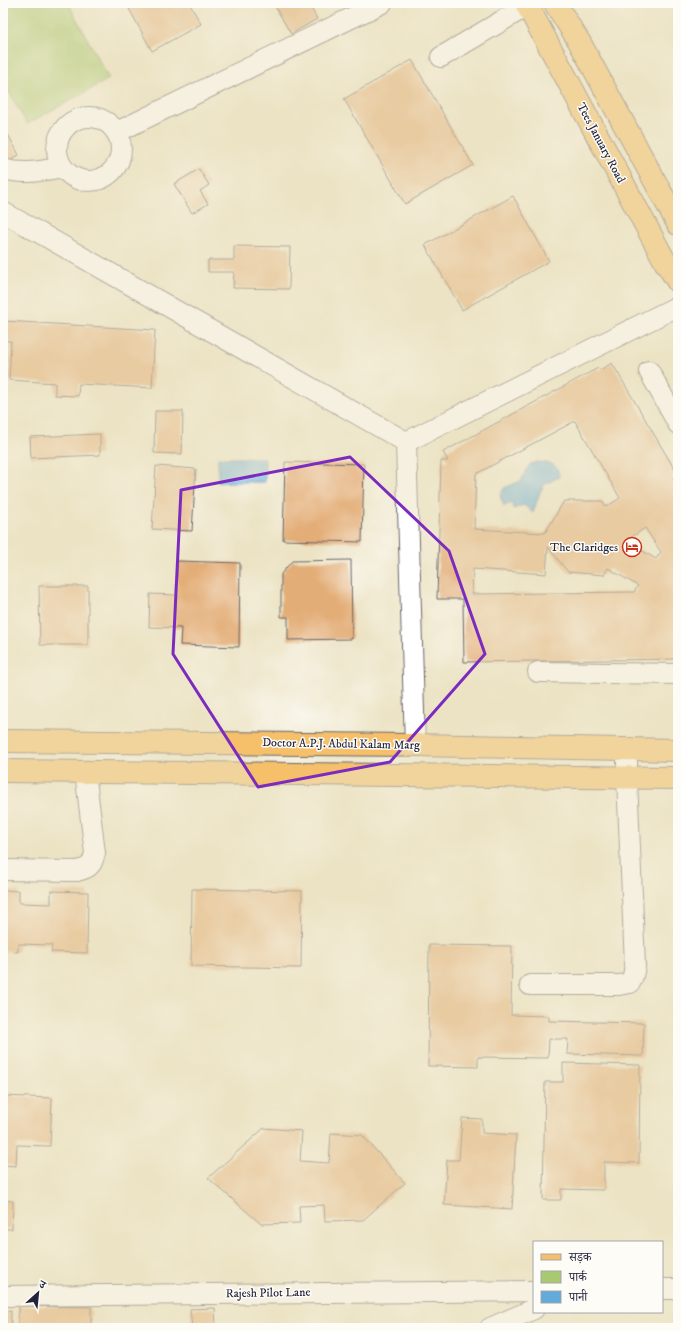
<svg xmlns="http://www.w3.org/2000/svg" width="681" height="1331" font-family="'IM FELL DW Pica','Noto Serif Devanagari',serif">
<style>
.green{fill:#a9c971;stroke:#667656}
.water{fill:#62aad9;stroke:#42668a}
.building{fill:#e3ad77;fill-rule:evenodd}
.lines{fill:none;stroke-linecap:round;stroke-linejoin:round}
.minor-casing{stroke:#69666b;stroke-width:22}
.major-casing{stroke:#69666b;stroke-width:24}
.minor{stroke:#fff;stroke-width:20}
.major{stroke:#f6c06b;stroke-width:22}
.marked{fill:none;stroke:#7b2cbf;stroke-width:3;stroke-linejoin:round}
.labels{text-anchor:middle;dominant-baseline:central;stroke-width:3;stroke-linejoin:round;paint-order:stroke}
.street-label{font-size:12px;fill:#22223b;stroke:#fdfcf7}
.poi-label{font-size:12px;fill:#22223b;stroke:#fdfcf7;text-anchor:end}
</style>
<rect width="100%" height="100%" fill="#fdfcf7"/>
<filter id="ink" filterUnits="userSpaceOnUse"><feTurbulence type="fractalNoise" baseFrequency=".025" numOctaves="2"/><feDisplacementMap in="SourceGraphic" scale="8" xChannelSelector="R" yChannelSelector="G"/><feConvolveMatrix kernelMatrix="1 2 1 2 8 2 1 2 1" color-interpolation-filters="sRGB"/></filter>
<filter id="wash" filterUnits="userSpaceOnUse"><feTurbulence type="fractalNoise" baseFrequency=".012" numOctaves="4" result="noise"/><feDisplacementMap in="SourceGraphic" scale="16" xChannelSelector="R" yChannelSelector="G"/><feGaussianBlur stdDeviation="0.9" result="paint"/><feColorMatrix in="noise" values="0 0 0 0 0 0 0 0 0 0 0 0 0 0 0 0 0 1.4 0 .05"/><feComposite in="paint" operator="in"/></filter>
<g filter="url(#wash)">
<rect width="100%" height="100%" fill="#ece3c4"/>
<path class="green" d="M 3,3 L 68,3 L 109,79 L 27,124 L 3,81 Z"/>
<path class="water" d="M 218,458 L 265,458 L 265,482 L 218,482 Z
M 538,462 C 550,463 559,463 559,477 L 545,484 L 540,492 L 533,513 L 524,505 L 514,509 L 512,503 L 504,506 L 500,496 L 504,488 L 521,481 L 530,464 Z"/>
<g id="blocks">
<path class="building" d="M 126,3 L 189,3 L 201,24 L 152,51 Z
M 273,3 L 308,3 L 317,19 L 291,34 Z
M 412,60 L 473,165 L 405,204 L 344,99 Z
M 3,125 L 19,155 L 3,165 Z
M 199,169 L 209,185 L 200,191 L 208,204 L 192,213 L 174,184 Z
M 513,196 L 549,261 L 462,310 L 425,245 Z
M 234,246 L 290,247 L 289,289 L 233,288 L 234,272 L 208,272 L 208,260 L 234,260 Z
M 4,321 L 155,330 L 152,388 L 79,384 L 78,396 L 55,395 L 55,383 L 9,380 L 11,341 L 3,341 Z
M 612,363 L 678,475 L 673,478 L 678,486 L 678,659 L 464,662 L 463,599 L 437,599 L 441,461 L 448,461 L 443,452 L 598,368 L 600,370 ZM 575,421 L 620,498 L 606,507 L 602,501 L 564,501 L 545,533 L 474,529 L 476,474 ZM 645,528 L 661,552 L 656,559 L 626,541 ZM 548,547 L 568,572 L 604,575 L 608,568 L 638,586 L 634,592 L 472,594 L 473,569 L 546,574 Z
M 155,411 L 183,411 L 182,454 L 154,453 Z
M 100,434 L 100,455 L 31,458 L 30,437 Z
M 285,462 L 364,464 L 362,542 L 283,540 Z
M 156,466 L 196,469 L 192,531 L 152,529 Z
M 351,560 L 352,639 L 288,640 L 288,617 L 281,617 L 281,574 L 292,561 Z
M 177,561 L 240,563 L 239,647 L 180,645 L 181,628 L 149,627 L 150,594 L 176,595 Z
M 39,586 L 88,586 L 88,645 L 40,645 Z
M 192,889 L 302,891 L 301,968 L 191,966 Z
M 3,890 L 19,891 L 19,903 L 51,904 L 51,891 L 88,892 L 87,953 L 51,952 L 52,945 L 18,944 L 18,952 L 3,951 Z
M 429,945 L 512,946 L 511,1015 L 549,1016 L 549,1021 L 644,1023 L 643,1056 L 567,1054 L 568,1039 L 549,1039 L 548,1058 L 478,1057 L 478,1067 L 428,1066 Z
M 563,1063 L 640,1065 L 639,1163 L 604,1162 L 604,1190 L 561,1189 L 561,1200 L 543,1200 L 545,1082 L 563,1082 Z
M 3,1096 L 52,1098 L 50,1146 L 17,1145 L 16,1166 L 3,1165 Z
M 462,1118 L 482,1119 L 482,1133 L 516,1135 L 512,1209 L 444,1205 L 447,1160 L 459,1160 Z
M 264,1128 L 302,1131 L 300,1161 L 329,1163 L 331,1133 L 362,1135 L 405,1183 L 363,1220 L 325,1221 L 324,1205 L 299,1206 L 300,1223 L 261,1224 L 208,1178 Z
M 3,1200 L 13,1201 L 12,1229 L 3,1229 Z
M 18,1306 L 91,1307 L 91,1328 L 18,1328 Z
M 215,1308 L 216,1328 L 192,1328 L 190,1309 Z
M 3,1311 L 11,1311 L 11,1328 L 3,1328 Z"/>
</g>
</g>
<g filter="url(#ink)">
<use href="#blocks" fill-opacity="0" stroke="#69666b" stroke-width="1"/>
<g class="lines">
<defs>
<path id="minor" d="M 441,57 L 527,6
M57 149a32 32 0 1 1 64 0a32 32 0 1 1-64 0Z
M 117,132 L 382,3
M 3,169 C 24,175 42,171 62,167
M 3,212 L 406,442 L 678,306
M 649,371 L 678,424
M 406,442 L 415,745
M 538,672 L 678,674
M 3,870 L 77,871 C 90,868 92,865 95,853 L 85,772
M 530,985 L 619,985 L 630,983 L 633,976 L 635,966 L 627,778 L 627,749
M 662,1289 L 678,1289
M 3,1296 L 534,1291
M 490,1328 L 534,1309"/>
<path id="major" d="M 526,3 L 666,263 L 678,282
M 555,3 L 580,43 L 678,224
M 3,741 L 415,745 L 678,750
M 3,771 L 678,778"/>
</defs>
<use href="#minor" class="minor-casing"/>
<use href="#major" class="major-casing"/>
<use href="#minor" class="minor"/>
<use href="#major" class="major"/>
</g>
</g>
<path d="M0 0H681V1331H0ZM 350,457 L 449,551 L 485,654 L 390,762 L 258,787 L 173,654 L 181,490 Z" fill="#ece3c4" fill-opacity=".55" fill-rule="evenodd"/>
<path class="marked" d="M 350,457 L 449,551 L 485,654 L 390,762 L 258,787 L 173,654 L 181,490 Z"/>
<defs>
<symbol id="hotel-ring" viewBox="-11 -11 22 22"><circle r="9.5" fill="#fdfcf7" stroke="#c8321e" stroke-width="1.5"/><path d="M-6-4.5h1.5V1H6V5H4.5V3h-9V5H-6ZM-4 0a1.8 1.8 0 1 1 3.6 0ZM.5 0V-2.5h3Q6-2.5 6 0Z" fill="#c8321e"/></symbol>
</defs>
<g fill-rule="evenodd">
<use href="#hotel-ring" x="621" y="536" width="22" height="22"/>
</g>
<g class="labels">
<g class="street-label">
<text transform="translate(601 143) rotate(62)">Tees January Road</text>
<text transform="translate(341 744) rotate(1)">Doctor A.P.J. Abdul Kalam Marg</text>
<text transform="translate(268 1293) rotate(-1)">Rajesh Pilot Lane</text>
</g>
<g class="poi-label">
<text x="618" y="547">The Claridges</text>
</g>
</g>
<rect width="681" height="1331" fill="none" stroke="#fdfcf7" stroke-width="16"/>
<rect x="533" y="1241" width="130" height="72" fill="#fdfcf7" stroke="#a5a5ac"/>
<rect x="541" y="1254" width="20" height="6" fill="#f6c06b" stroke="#a5a5ac"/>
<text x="569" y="1261" font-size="12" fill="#22223b">सड़क</text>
<rect x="541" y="1271" width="20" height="12" fill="#a9c971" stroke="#a5a5ac"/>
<text x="569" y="1281" font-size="12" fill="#22223b">पार्क</text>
<rect x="541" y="1291" width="20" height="12" fill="#62aad9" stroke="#a5a5ac"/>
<text x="569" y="1301" font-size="12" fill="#22223b">पानी</text>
<g transform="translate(38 1293) rotate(27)" stroke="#fdfcf7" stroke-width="3" paint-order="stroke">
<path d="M0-3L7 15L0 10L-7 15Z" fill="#22223b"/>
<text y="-6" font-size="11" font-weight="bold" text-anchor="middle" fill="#22223b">उ</text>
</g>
</svg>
